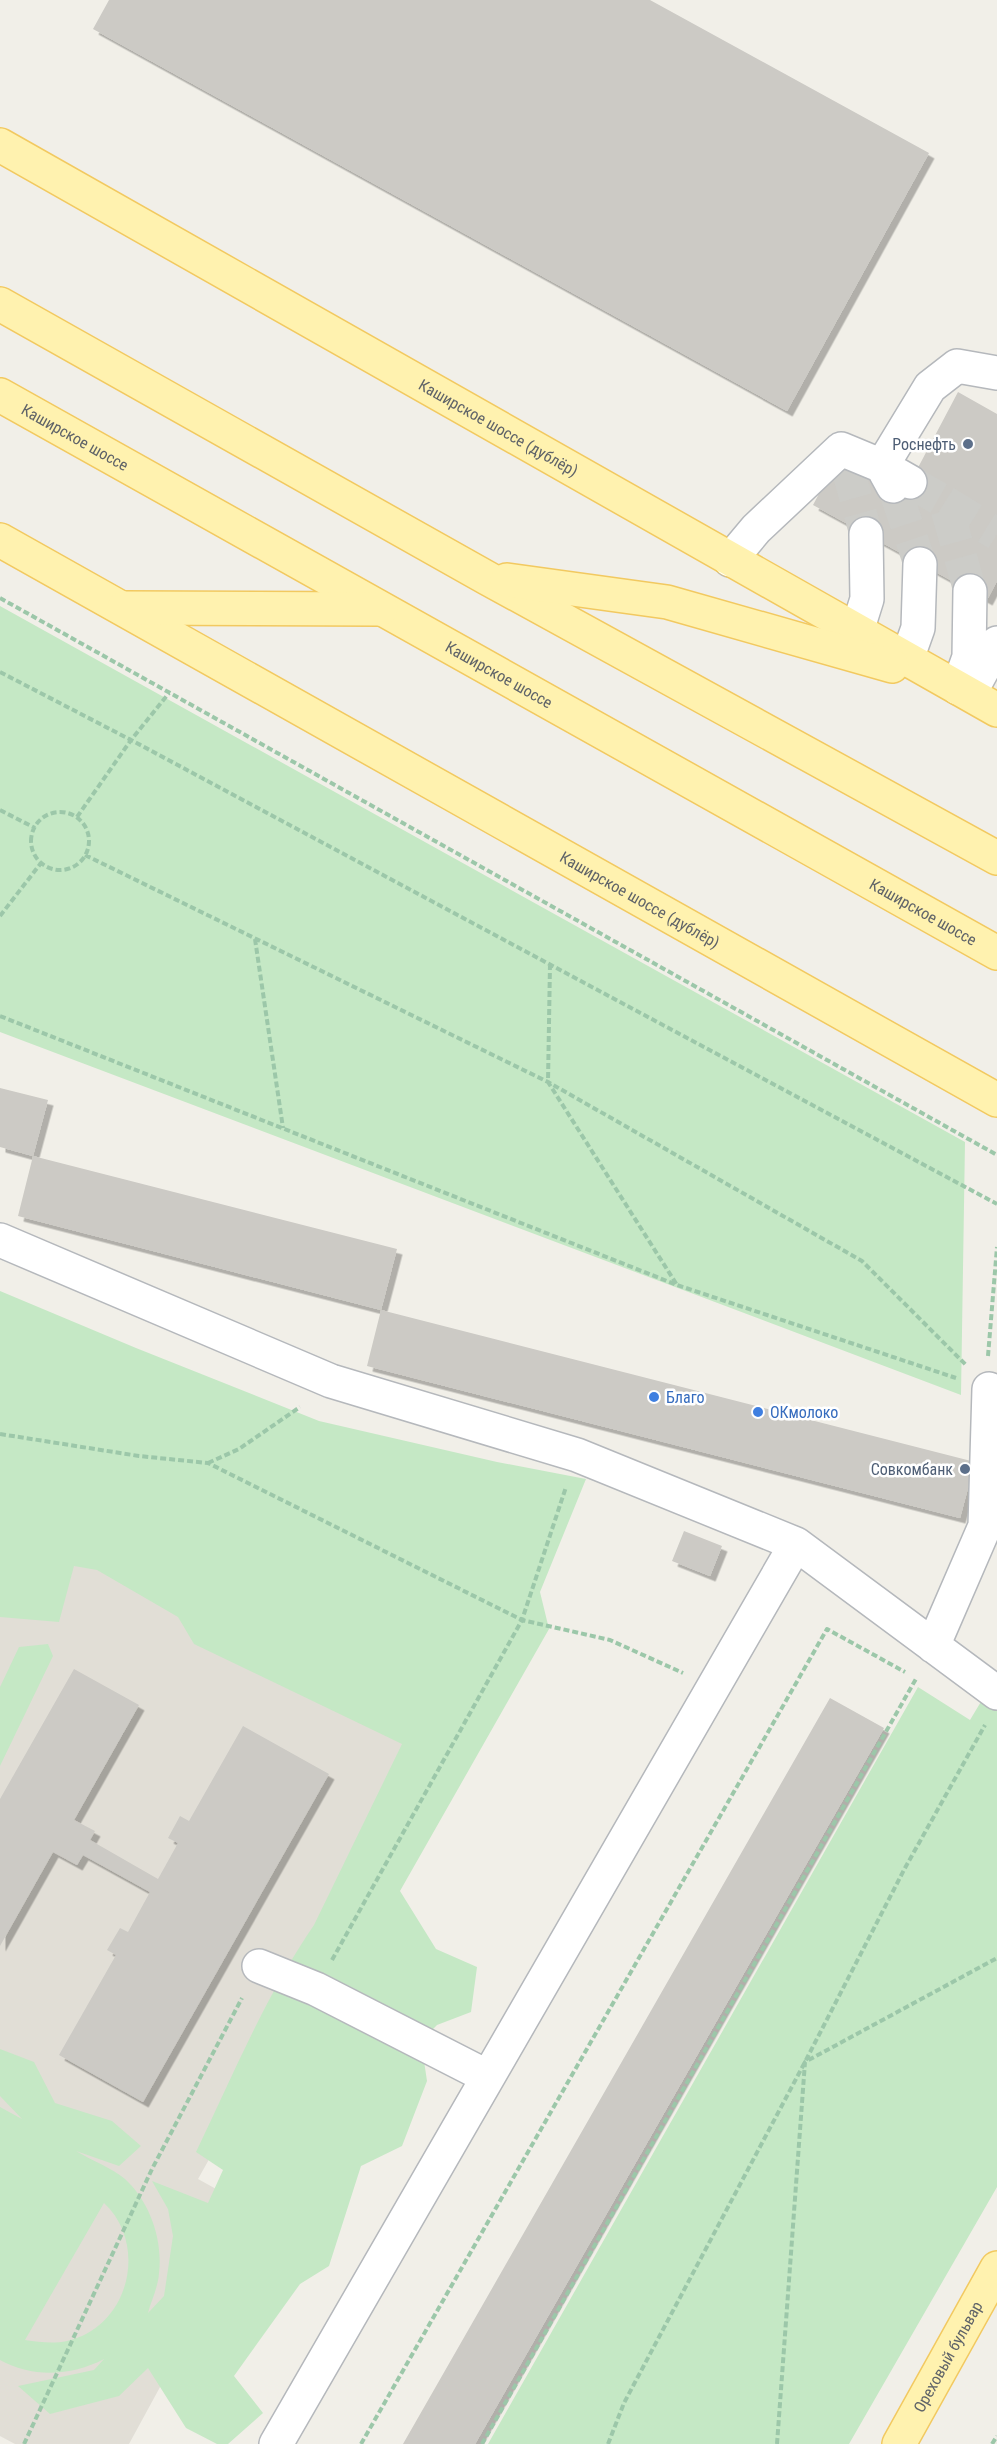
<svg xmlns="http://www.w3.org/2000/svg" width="997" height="2444" font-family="'Roboto Condensed',sans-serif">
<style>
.education{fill:#e1ded6}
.green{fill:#c5e8c5;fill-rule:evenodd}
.building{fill:#cccac5;filter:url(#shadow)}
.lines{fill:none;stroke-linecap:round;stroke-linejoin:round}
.minor-tunnel{stroke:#ccccc8;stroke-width:33;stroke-dasharray:33 16;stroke-linecap:butt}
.minor-casing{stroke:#b5b8bc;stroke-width:36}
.major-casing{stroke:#f2c960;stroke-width:36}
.path{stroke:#9cc7a9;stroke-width:4;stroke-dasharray:6 3;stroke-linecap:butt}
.minor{stroke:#fff;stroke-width:33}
.major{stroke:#fff2af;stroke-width:33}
.service-dot{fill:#5c6f8a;stroke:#fff;stroke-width:2}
.shop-dot{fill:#3f7fe0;stroke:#fff;stroke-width:2}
.labels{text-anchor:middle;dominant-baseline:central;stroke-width:5;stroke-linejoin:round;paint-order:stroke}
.street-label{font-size:16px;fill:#5f6368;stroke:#fff}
.service-label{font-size:16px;fill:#4e5e75;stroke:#fff;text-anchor:end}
.shop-label{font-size:16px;fill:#366cbe;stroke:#fff;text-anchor:start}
</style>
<defs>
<filter id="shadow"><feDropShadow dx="5.5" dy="5.5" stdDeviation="0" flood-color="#0004"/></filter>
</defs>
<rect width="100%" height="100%" fill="#f1efe8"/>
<path class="education" d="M 0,1441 L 507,1629 L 198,2179 L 256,2211 L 129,2444 L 15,2444 L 0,2436 Z"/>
<path class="green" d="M 0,606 L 965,1142 L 961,1395 L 0,1032 Z
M 0,1291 L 136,1348 L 319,1421 L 497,1462 L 586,1479 L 540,1592 L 549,1629 L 400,1891 L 436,1949 L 477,1967 L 471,2012 L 437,2025 L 421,2041 L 427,2081 L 402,2146 L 361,2166 L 329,2266 L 300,2284 L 234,2376 L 263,2413 L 228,2444 L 217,2444 L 186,2428 L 148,2368 L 119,2396 L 50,2414 L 18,2386 L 94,2370 L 104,2359 C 72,2376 32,2378 0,2360 L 0,2107 L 22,2119 L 0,2096 L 0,2049 L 34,2062 L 55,2103 L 112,2121 L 141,2146 L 119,2166 L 76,2151 C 91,2160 112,2168 125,2179 C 150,2202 163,2240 159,2273 C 158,2288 151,2301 148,2313 L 164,2296 L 173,2236 L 168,2209 L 152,2181 L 208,2203 L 223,2170 L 196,2152 C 233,2075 266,1995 314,1925 L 402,1744 L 194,1644 L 178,1617 L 97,1570 L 74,1566 L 59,1622 L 0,1617 ZM 104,2203 C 149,2245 129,2327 67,2341 C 53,2344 39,2342 25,2340 Z
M 48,1644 L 53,1656 L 0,1766 L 0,1687 L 19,1647 Z
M 918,1687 L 970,1720 L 982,1700 L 997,1709 L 997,2187 L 849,2444 L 488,2444 Z"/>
<path class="building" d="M 109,0 L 650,0 L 929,153 L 787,411 L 93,29 Z
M 958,392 L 997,414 L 997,581 L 987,600 L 813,505 L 837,460 L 903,496 Z
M 0,1088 L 48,1100 L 33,1156 L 0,1147 Z
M 33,1156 L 397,1249 L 381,1310 L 18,1216 Z
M 381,1310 L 975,1462 L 960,1518 L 367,1366 Z
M 684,1531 L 722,1546 L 710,1576 L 672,1561 Z
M 74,1669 L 139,1705 L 74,1820 L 95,1831 L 90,1840 L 158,1879 L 178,1843 L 168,1838 L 180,1816 L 189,1821 L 243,1726 L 329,1774 L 143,2102 L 59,2055 L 116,1955 L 107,1950 L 120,1928 L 128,1932 L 150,1892 L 83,1855 L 77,1865 L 53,1852 L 0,1946 L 0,1799 Z
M 830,1698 L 884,1728 L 475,2444 L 403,2444 Z"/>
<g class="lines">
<path class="minor-tunnel" d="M 847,466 L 866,534
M 910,482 L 945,502 L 970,591
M 896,493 L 920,564
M 945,502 L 997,534"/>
<defs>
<path id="minor" d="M 893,486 L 882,466 L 930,387 L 957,366 L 997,373
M 730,560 L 756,529 L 841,449 L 882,466 L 910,482
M 857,631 L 867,599 L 866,534
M 907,659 L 918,628 L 920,564
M 958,688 L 969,657 L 970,591
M 971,691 L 997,643
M 0,1240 L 331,1381 L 577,1455 L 796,1544
M 933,1646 L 985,1526 L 989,1389
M 259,1966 L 316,1989 L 488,2077
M 276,2444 L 796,1544 L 997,1693"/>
<g id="major">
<path id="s1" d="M 0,145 L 997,710"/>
<path d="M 0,304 L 487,578 L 997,858"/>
<path id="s2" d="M 0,395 L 997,953"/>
<path id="s3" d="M 0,540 L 997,1100"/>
<path d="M 507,580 L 667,602 L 892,666"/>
<path d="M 124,608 L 381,609"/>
<path id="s4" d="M 899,2444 L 997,2268"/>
</g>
</defs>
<use href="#minor" class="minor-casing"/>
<use href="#major" class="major-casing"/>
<path class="path" d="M 0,598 L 997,1155
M 0,672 L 131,740 L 997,1204
M 0,810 L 35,828
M31 841a29 29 0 1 1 58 0a29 29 0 1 1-58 0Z
M 77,817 L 131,740 L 169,693
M 85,855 L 548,1082 L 862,1261 L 966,1365
M 0,916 L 41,863
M 255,939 L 283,1128
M 550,964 L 548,1082 L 677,1285
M 0,1016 L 677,1285 L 956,1378
M 988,1356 L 997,1247
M 0,1434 L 139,1456 L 208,1463 L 522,1620 L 566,1487
M 208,1463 L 239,1449 L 300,1407
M 332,1960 L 522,1620 L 610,1640 L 683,1673
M 24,2444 L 152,2169 L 242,1998
M 361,2444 L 827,1629 L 905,1672
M 482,2444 L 917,1677
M 608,2444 L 624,2403 L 805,2062 L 905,1868 L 985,1725
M 777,2444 L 805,2062 L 997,1958
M 992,2444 L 997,2436"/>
<use href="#minor" class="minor"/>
<use href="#major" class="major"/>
</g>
<g class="service-dot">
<circle cx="968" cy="444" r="6"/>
<circle cx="965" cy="1469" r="6"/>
</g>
<g class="shop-dot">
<circle cx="654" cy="1397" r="6"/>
<circle cx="758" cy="1412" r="6"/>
</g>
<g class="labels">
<g class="street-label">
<text stroke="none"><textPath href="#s1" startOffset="573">Каширское шоссе (дублёр)</textPath></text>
<text stroke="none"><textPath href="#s2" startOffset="86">Каширское шоссе</textPath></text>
<text stroke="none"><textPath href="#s2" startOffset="572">Каширское шоссе</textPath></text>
<text stroke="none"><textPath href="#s3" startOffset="734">Каширское шоссе (дублёр)</textPath></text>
<text stroke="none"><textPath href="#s2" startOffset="1058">Каширское шоссе</textPath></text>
<text stroke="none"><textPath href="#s4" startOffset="100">Ореховый бульвар</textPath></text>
</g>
<g class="service-label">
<text x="956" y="444">Роснефть</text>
<text x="953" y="1469">Совкомбанк</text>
</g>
<g class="shop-label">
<text x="666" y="1397">Благо</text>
<text x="770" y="1412">ОКмолоко</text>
</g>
</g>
</svg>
